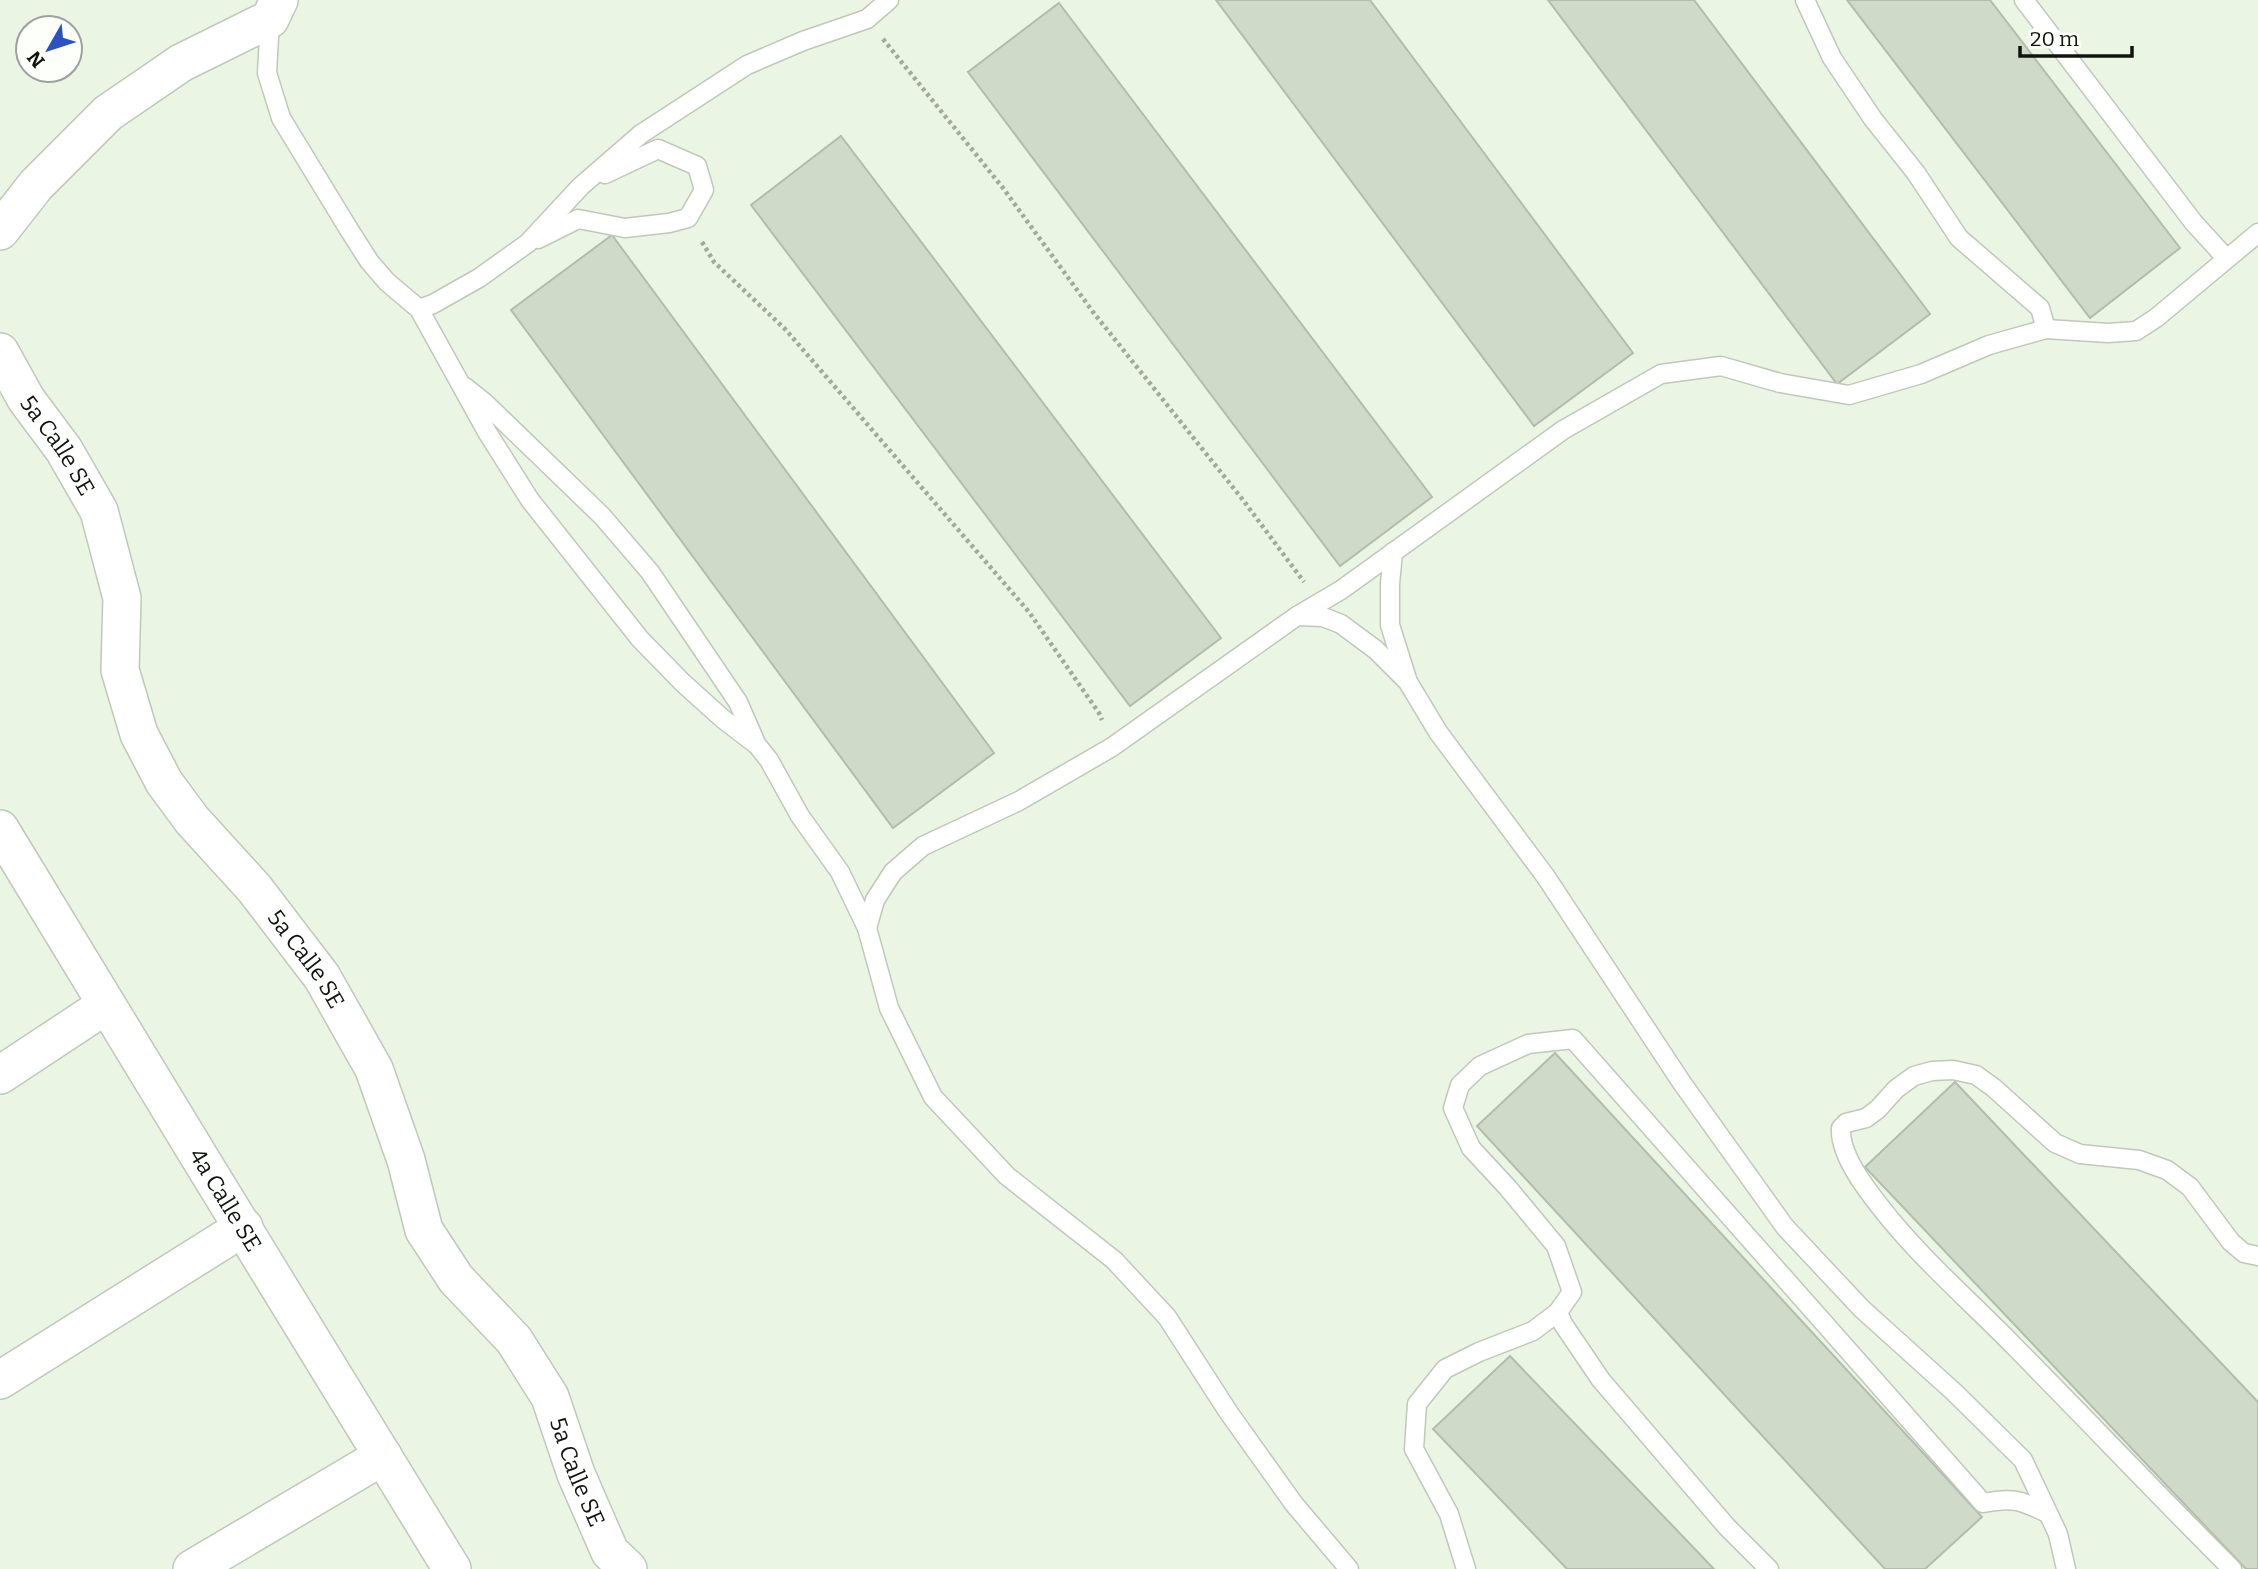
<svg xmlns="http://www.w3.org/2000/svg" width="2258" height="1569" viewBox="0 0 2258 1569" font-family="Bitter,serif">
<rect width="100%" height="100%" fill="#eaf5e4"/>
<g fill="#d0dac9" stroke="#b3bdad" stroke-width="2">
<polygon points="1216,0 1370,0 1633,353 1534,426"/>
<polygon points="1548,0 1694,0 1930,314 1837,384"/>
<polygon points="1847,0 1990,0 2180,248 2090,318"/>
<polygon points="1059,3 1432,497 1340,566 968,72"/>
<polygon points="841,136 1221,638 1130,706 751,205"/>
<polygon points="612,235 994,753 893,828 511,310"/>
<polygon points="1555,1053 1982,1517 1925,1569 1885,1569 1477,1126"/>
<polygon points="1955,1082 2258,1402 2258,1569 2246,1569 1865,1167"/>
<polygon points="1510,1356 1714,1569 1567,1569 1433,1429"/>
</g>
<g fill="none" stroke-linecap="round" stroke-linejoin="round">
<defs>
<g id="lane">
<polyline points="1805,0 1832,58 1873,119 1916,173 1959,238 2040,308 2046,329"/>
<polyline points="2024,0 2194,223 2226,258"/>
<polyline points="270,19 267,73 281,118 348,228 369,261 387,282 419,309 487,432 530,500 640,639 683,683 723,719 757,745 769,760 800,816 840,872 867,928 889,1008 933,1097 1007,1176 1114,1260 1167,1317 1229,1413 1294,1504 1349,1569"/>
<polyline points="538,239 578,219 625,228 669,223 688,218 704,190 697,166 658,149 605,174"/>
<polyline points="419,309 433,304 479,278 528,243 581,186 641,134 747,65 803,41 867,19 889,0"/>
<polyline points="465,387 485,403 602,516 650,572 738,702 755,741"/>
<polyline points="1393,552 1390,584 1390,625 1407,679"/>
<polyline points="1297,616 1323,617 1341,624 1376,650 1408,682 1438,732 1546,877 1682,1083 1785,1227 1862,1309 1954,1392 2023,1460 2058,1534 2066,1569"/>
<polyline points="867,928 875,900 893,872 923,846 1019,801 1112,747 1297,616 1341,590 1563,430 1661,374 1721,366 1780,383 1849,395 1921,374 1989,345 2046,329 2108,333 2136,331 2156,318 2258,233"/>
<polyline points="1558,1312 1563,1324 1601,1380 1727,1527 1769,1569"/>
<path d="M1466 1569 1449 1514 1414 1449 1417 1404 1445 1369 1479 1352 1533 1331 1558 1312 1572 1292 1556 1246 1508 1188 1471 1148 1453 1108 1460 1085 1480 1066 1528 1044 1573 1039 1983 1503C2013 1497 2020 1500 2047 1513"/>
<path d="M2232 1569C2158 1495 2086 1419 2013 1345 1972 1303 1928 1265 1890 1219 1872 1197 1839 1157 1841 1128L1846 1123 1866 1118 1878 1109 1896 1089 1914 1076 1932 1071 1953 1070 1976 1075 1994 1088 2055 1143 2080 1154 2139 1160 2167 1170 2190 1187 2231 1242 2244 1253 2258 1256"/>
</g>
<g id="street">
<polyline points="0,231 36,185 108,113 181,63 270,19 279,0"/>
<path id="s1" d="M0 352 26 399 64 450 99 511 122 598 120 670 139 734 164 782 192 820 254 888 322 977 374 1069 406 1160 424 1230 456 1279 514 1340 550 1397 576 1474 610 1552 628 1569"/>
<path id="s2" d="M0 829C149 1077 301 1322 452 1569"/>
<polyline points="0,1075 106,1005"/>
<polyline points="0,1380 244,1227"/>
<polyline points="192,1569 383,1456"/>
</g>
</defs>
<use href="#lane" stroke="#bfc9b8" stroke-width="21"/>
<use href="#street" stroke="#bfc9b8" stroke-width="40"/>
<g stroke="#a1aa9c" stroke-width="4.5" stroke-dasharray="3.5 3.5" stroke-linecap="butt">
<polyline points="883,39 1003,188 1093,312 1243,500 1304,582"/>
<polyline points="702,242 714,262 786,330 1029,612 1099,713 1102,720"/>
</g>
<use href="#lane" stroke="#fff" stroke-width="18"/>
<use href="#street" stroke="#fff" stroke-width="37"/>
</g>
<g text-anchor="middle" dominant-baseline="central" stroke-width="7" stroke-linejoin="round" paint-order="stroke">
<g font-size="23" fill="#10140e" stroke="#fdfffb">
<text stroke="none"><textPath href="#s1" startOffset="110">5a Calle SE</textPath></text>
<text stroke="none"><textPath href="#s1" startOffset="698">5a Calle SE</textPath></text>
<text stroke="none"><textPath href="#s2" startOffset="434">4a Calle SE</textPath></text>
<text stroke="none"><textPath href="#s1" startOffset="1286">5a Calle SE</textPath></text>
</g>
</g>
<g transform="translate(49 49) rotate(231)"><circle r="33" fill="#fdfffb" stroke="#9ea19c" stroke-width="2"/>
<path d="M0-5L12 26L0 18L-12 26Z" fill="#2a52c1"/>
<text y="-10" font-size="19" font-weight="bold" text-anchor="middle" fill="#10140e">N</text>
</g>
<path d="M2020 46v10h112v-10" fill="none" stroke="#10140e" stroke-width="3.5"/>
<text x="2030" y="46" font-size="21" fill="#10140e" stroke="#fdfffb" stroke-width="5" paint-order="stroke">20 m</text>
</svg>
